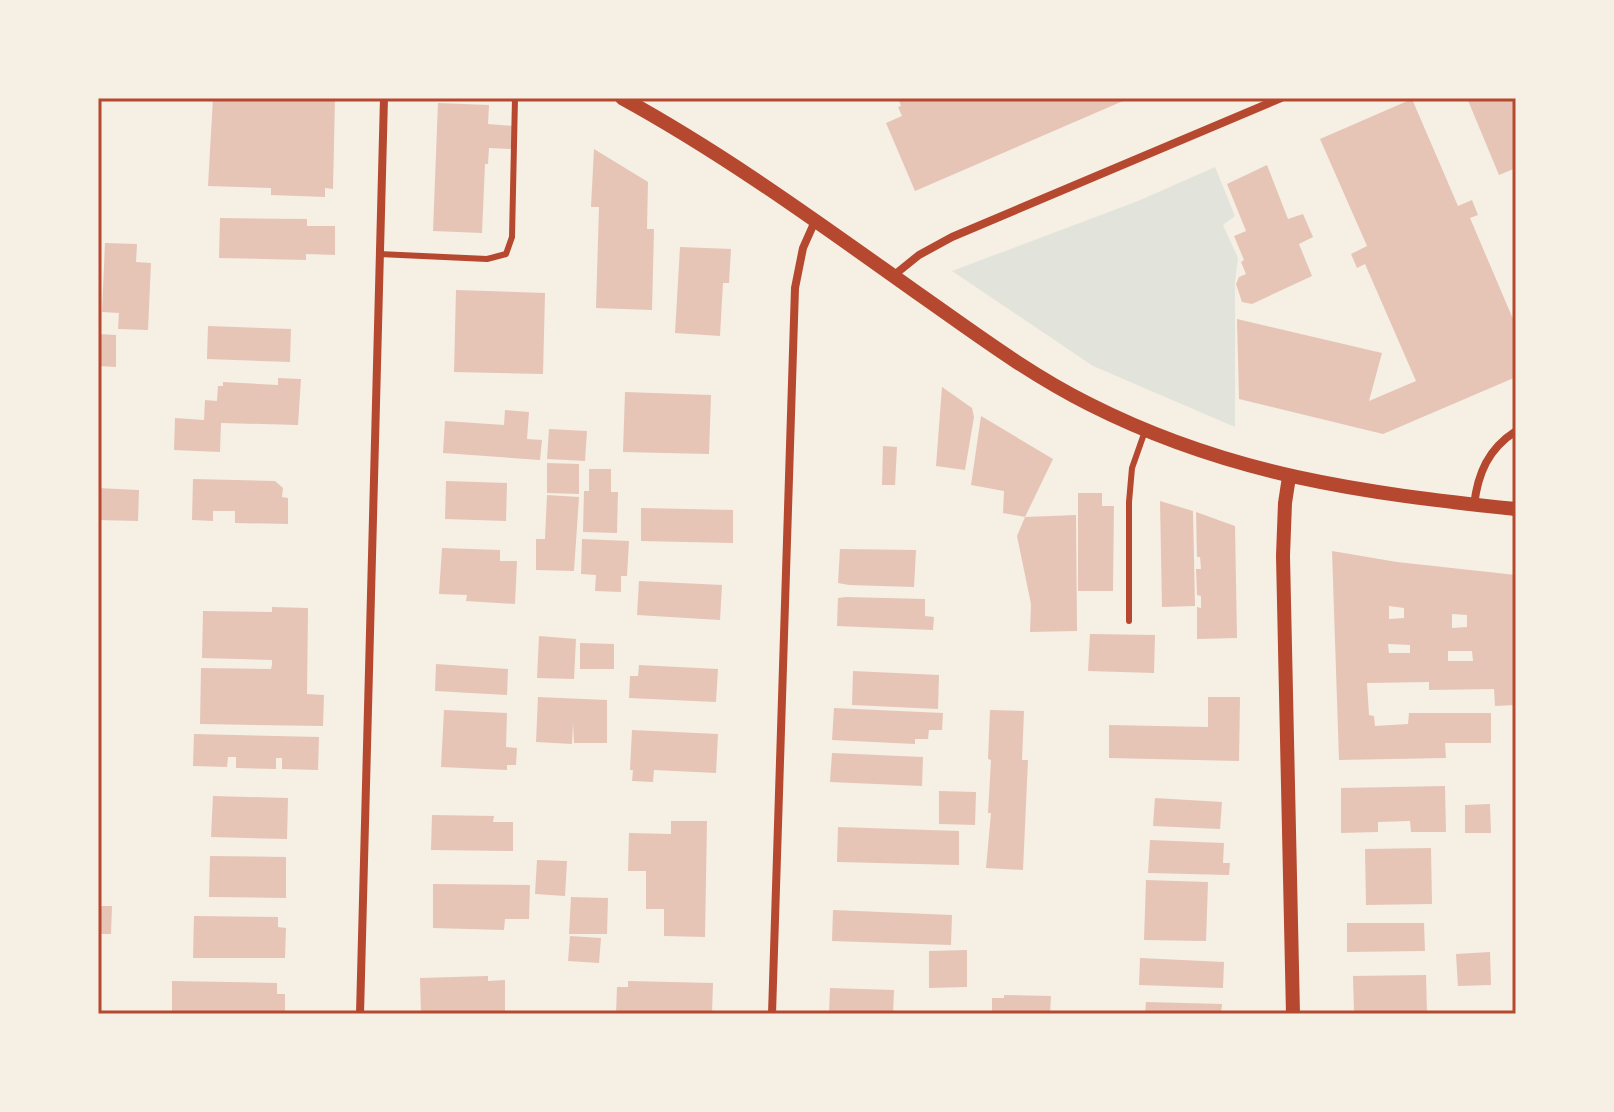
<svg xmlns="http://www.w3.org/2000/svg" width="1614" height="1112" viewBox="0 0 1614 1112" font-family="Poppins,sans-serif">
<rect width="100%" height="100%" fill="#f6efe4"/>
<polygon fill="#e2e4dc" points="1215,167 1235,216 1223,225 1238,258 1235,282 1235,427 1093,366 952,271 1138,201"/>
<g fill="#e6c5b7" fill-rule="evenodd">
<polygon points="213,98 335,98 333,189 325,188 325,197 271,195 271,188 208,186"/>
<polygon points="898,98 1130,98 915,191 886,123 902,116 898,107 901,106"/>
<polygon points="1467,98 1516,98 1516,168 1499,175"/>
<polygon points="1412,99 1458,206 1472,200 1478,215 1470,218 1516,326 1516,377 1383,434 1239,399 1237,319 1382,353 1369,401 1416,381 1365,264 1357,268 1351,254 1367,246 1320,139"/>
<polygon points="438,103 489,105 488,124 514,126 513,149 489,148 488,164 485,164 482,233 433,231"/>
<polygon points="594,149 648,182 647,229 654,229 652,310 596,308 599,207 591,207"/>
<polygon points="1267,165 1288,219 1303,214 1313,237 1299,244 1312,276 1252,304 1242,302 1236,284 1239,277 1246,274 1241,262 1244,260 1234,236 1246,231 1227,184"/>
<polygon points="220,218 307,219 307,226 335,226 335,255 306,254 306,260 219,258"/>
<polygon points="105,243 137,244 136,262 151,263 148,330 118,329 119,313 102,312"/>
<polygon points="680,247 731,249 729,283 723,283 720,336 675,333"/>
<polygon points="456,290 545,293 543,374 454,372"/>
<polygon points="208,326 291,329 290,362 207,359"/>
<polygon points="98,334 116,335 116,367 98,366"/>
<polygon points="278,378 301,379 298,425 221,423 220,452 174,450 175,418 204,420 205,400 217,401 218,386 223,386 223,382 278,385"/>
<polygon points="942,387 972,408 974,417 965,470 936,466"/>
<polygon points="625,392 711,395 709,454 623,452"/>
<polygon points="505,410 529,412 527,439 542,440 540,460 443,453 445,421 504,425"/>
<polygon points="981,416 1053,459 1025,517 1003,513 1004,491 971,485"/>
<polygon points="549,429 587,431 585,461 547,459"/>
<polygon points="883,446 897,447 895,485 882,485"/>
<polygon points="547,463 579,464 579,494 547,493"/>
<polygon points="589,469 611,469 611,492 618,492 617,533 583,532 584,491 589,491"/>
<polygon points="193,479 275,481 283,488 282,497 288,498 288,524 235,523 235,511 213,511 213,521 192,520"/>
<polygon points="446,481 507,483 506,521 445,519"/>
<polygon points="98,488 139,490 138,521 98,520"/>
<polygon points="1078,493 1102,493 1102,506 1114,506 1113,591 1078,591"/>
<polygon points="547,495 579,497 574,571 536,570 536,539 545,539"/>
<polygon points="1160,501 1193,511 1195,606 1162,607"/>
<polygon points="641,508 733,510 733,543 641,541"/>
<polygon points="1196,512 1235,526 1237,638 1197,639 1197,607 1201,608 1201,596 1197,595 1196,569 1201,569 1200,557 1197,557"/>
<polygon points="1076,515 1077,631 1030,632 1031,604 1017,536 1025,517"/>
<polygon points="582,539 629,541 627,576 621,576 621,592 595,591 596,575 581,574"/>
<polygon points="442,548 500,550 500,561 517,561 515,604 466,601 467,595 439,594"/>
<polygon points="840,549 916,550 914,587 849,585 838,583"/>
<path d="M1332 551 1397 562 1516 575V705L1495 706 1494 689 1429 690V682L1367 683 1369 715 1374 716 1375 726 1408 724 1409 713H1491V743H1445L1446 758 1339 760ZM1389 606 1404 608V618L1389 619ZM1452 614 1467 615V627L1452 628ZM1388 644 1410 645V653H1389ZM1448 651H1472L1473 661H1448Z"/>
<polygon points="639,581 722,585 720,620 637,615"/>
<polygon points="846,597 925,599 925,616 934,617 933,630 837,626 838,598"/>
<polygon points="272,607 308,608 307,694 324,695 323,726 200,724 201,668 271,669 272,665 272,660 202,658 203,611 272,612"/>
<polygon points="1090,634 1155,635 1154,673 1088,671"/>
<polygon points="539,636 576,639 574,679 537,678"/>
<polygon points="580,643 614,644 614,669 580,669"/>
<polygon points="436,664 508,669 507,695 435,691"/>
<polygon points="639,665 718,669 716,702 629,698 630,676 638,676"/>
<polygon points="853,671 939,675 938,709 852,705"/>
<polygon points="538,697 607,700 607,743 574,743 573,723 572,744 536,742"/>
<polygon points="1208,697 1240,697 1239,761 1109,758 1109,725 1208,727"/>
<polygon points="834,708 943,713 942,730 929,730 928,739 915,739 915,744 832,740"/>
<polygon points="444,710 507,713 506,747 517,748 516,765 507,765 507,770 441,767"/>
<polygon points="990,710 1024,711 1022,760 1028,760 1023,870 986,868 991,813 988,813 991,760 988,759"/>
<polygon points="632,730 718,734 716,773 654,770 653,782 632,781 633,770 630,770"/>
<polygon points="194,734 319,737 318,770 282,769 282,758 276,758 276,769 236,768 236,757 228,757 227,767 193,766"/>
<polygon points="832,753 923,757 922,786 830,782"/>
<polygon points="1445,786 1446,832 1411,832 1410,821 1378,822 1378,832 1341,833 1341,788"/>
<polygon points="939,791 976,792 975,825 939,824"/>
<polygon points="213,796 288,798 287,839 211,837"/>
<polygon points="1155,798 1222,802 1220,829 1153,826"/>
<polygon points="1490,804 1491,833 1465,833 1465,805"/>
<polygon points="432,815 494,816 493,822 513,822 513,851 431,850"/>
<polygon points="671,821 707,821 705,937 664,936 664,909 646,909 646,871 628,871 629,833 671,834"/>
<polygon points="838,827 959,831 959,865 837,862"/>
<polygon points="1150,840 1224,843 1223,863 1230,863 1229,875 1148,873"/>
<polygon points="1431,848 1432,904 1366,905 1365,849"/>
<polygon points="210,856 286,857 286,898 209,897"/>
<polygon points="537,860 567,861 565,896 535,894"/>
<polygon points="1146,880 1208,882 1206,941 1144,940"/>
<polygon points="433,884 530,885 529,919 505,919 504,930 433,928"/>
<polygon points="571,897 608,898 607,934 569,934"/>
<polygon points="98,906 112,906 111,934 98,934"/>
<polygon points="833,910 952,915 951,945 832,941"/>
<polygon points="194,916 278,917 278,927 286,928 285,958 193,958"/>
<polygon points="1347,923 1424,923 1425,951 1347,952"/>
<polygon points="570,936 601,938 599,963 568,961"/>
<polygon points="967,950 967,987 929,988 929,951"/>
<polygon points="1490,952 1491,985 1458,986 1456,954"/>
<polygon points="1140,958 1224,962 1223,988 1139,985"/>
<polygon points="1426,975 1427,1014 1354,1014 1353,976"/>
<polygon points="488,976 488,981 505,980 505,1011 486,1011 486,1014 421,1014 420,978"/>
<polygon points="172,981 277,983 277,994 285,994 285,1014 172,1014"/>
<polygon points="628,981 713,983 712,1014 616,1014 617,987 628,987"/>
<polygon points="830,988 894,990 893,1014 829,1014"/>
<polygon points="1004,995 1051,996 1050,1014 992,1014 992,998 1004,998"/>
<polygon points="1146,1002 1222,1004 1221,1014 1145,1014"/>
</g>
<g fill="none" stroke-linecap="round" stroke-linejoin="round">
<g stroke="#b5482f" stroke-width="6">
<polyline points="379,254 487,259 506,254 512,237 515,98"/>
<polyline points="1129,621 1129,502 1132,468 1145,431"/>
</g>
<g stroke="#b5482f" stroke-width="8">
<polyline points="893,276 919,255 952,237 1281,98"/>
<path d="M1474 505C1478 473 1488 449 1516 431"/>
<polyline points="360,1014 384,98"/>
<polyline points="772,1014 795,288 803,248 815,221"/>
</g>
<g stroke="#b5482f" stroke-width="14">
<path d="M622 98C726 155 820 224 916 292 972 331 1027 373 1089 404 1229 475 1362 493 1516 509"/>
<polyline points="1289,477 1285,503 1283,556 1293,1014"/>
</g>
</g>
<rect width="1614" height="1112" fill="none" stroke="#f6efe4" stroke-width="200"/>
<rect x="100" y="100" width="1414" height="912" fill="none" stroke="#b5482f" stroke-width="3"/>
</svg>
